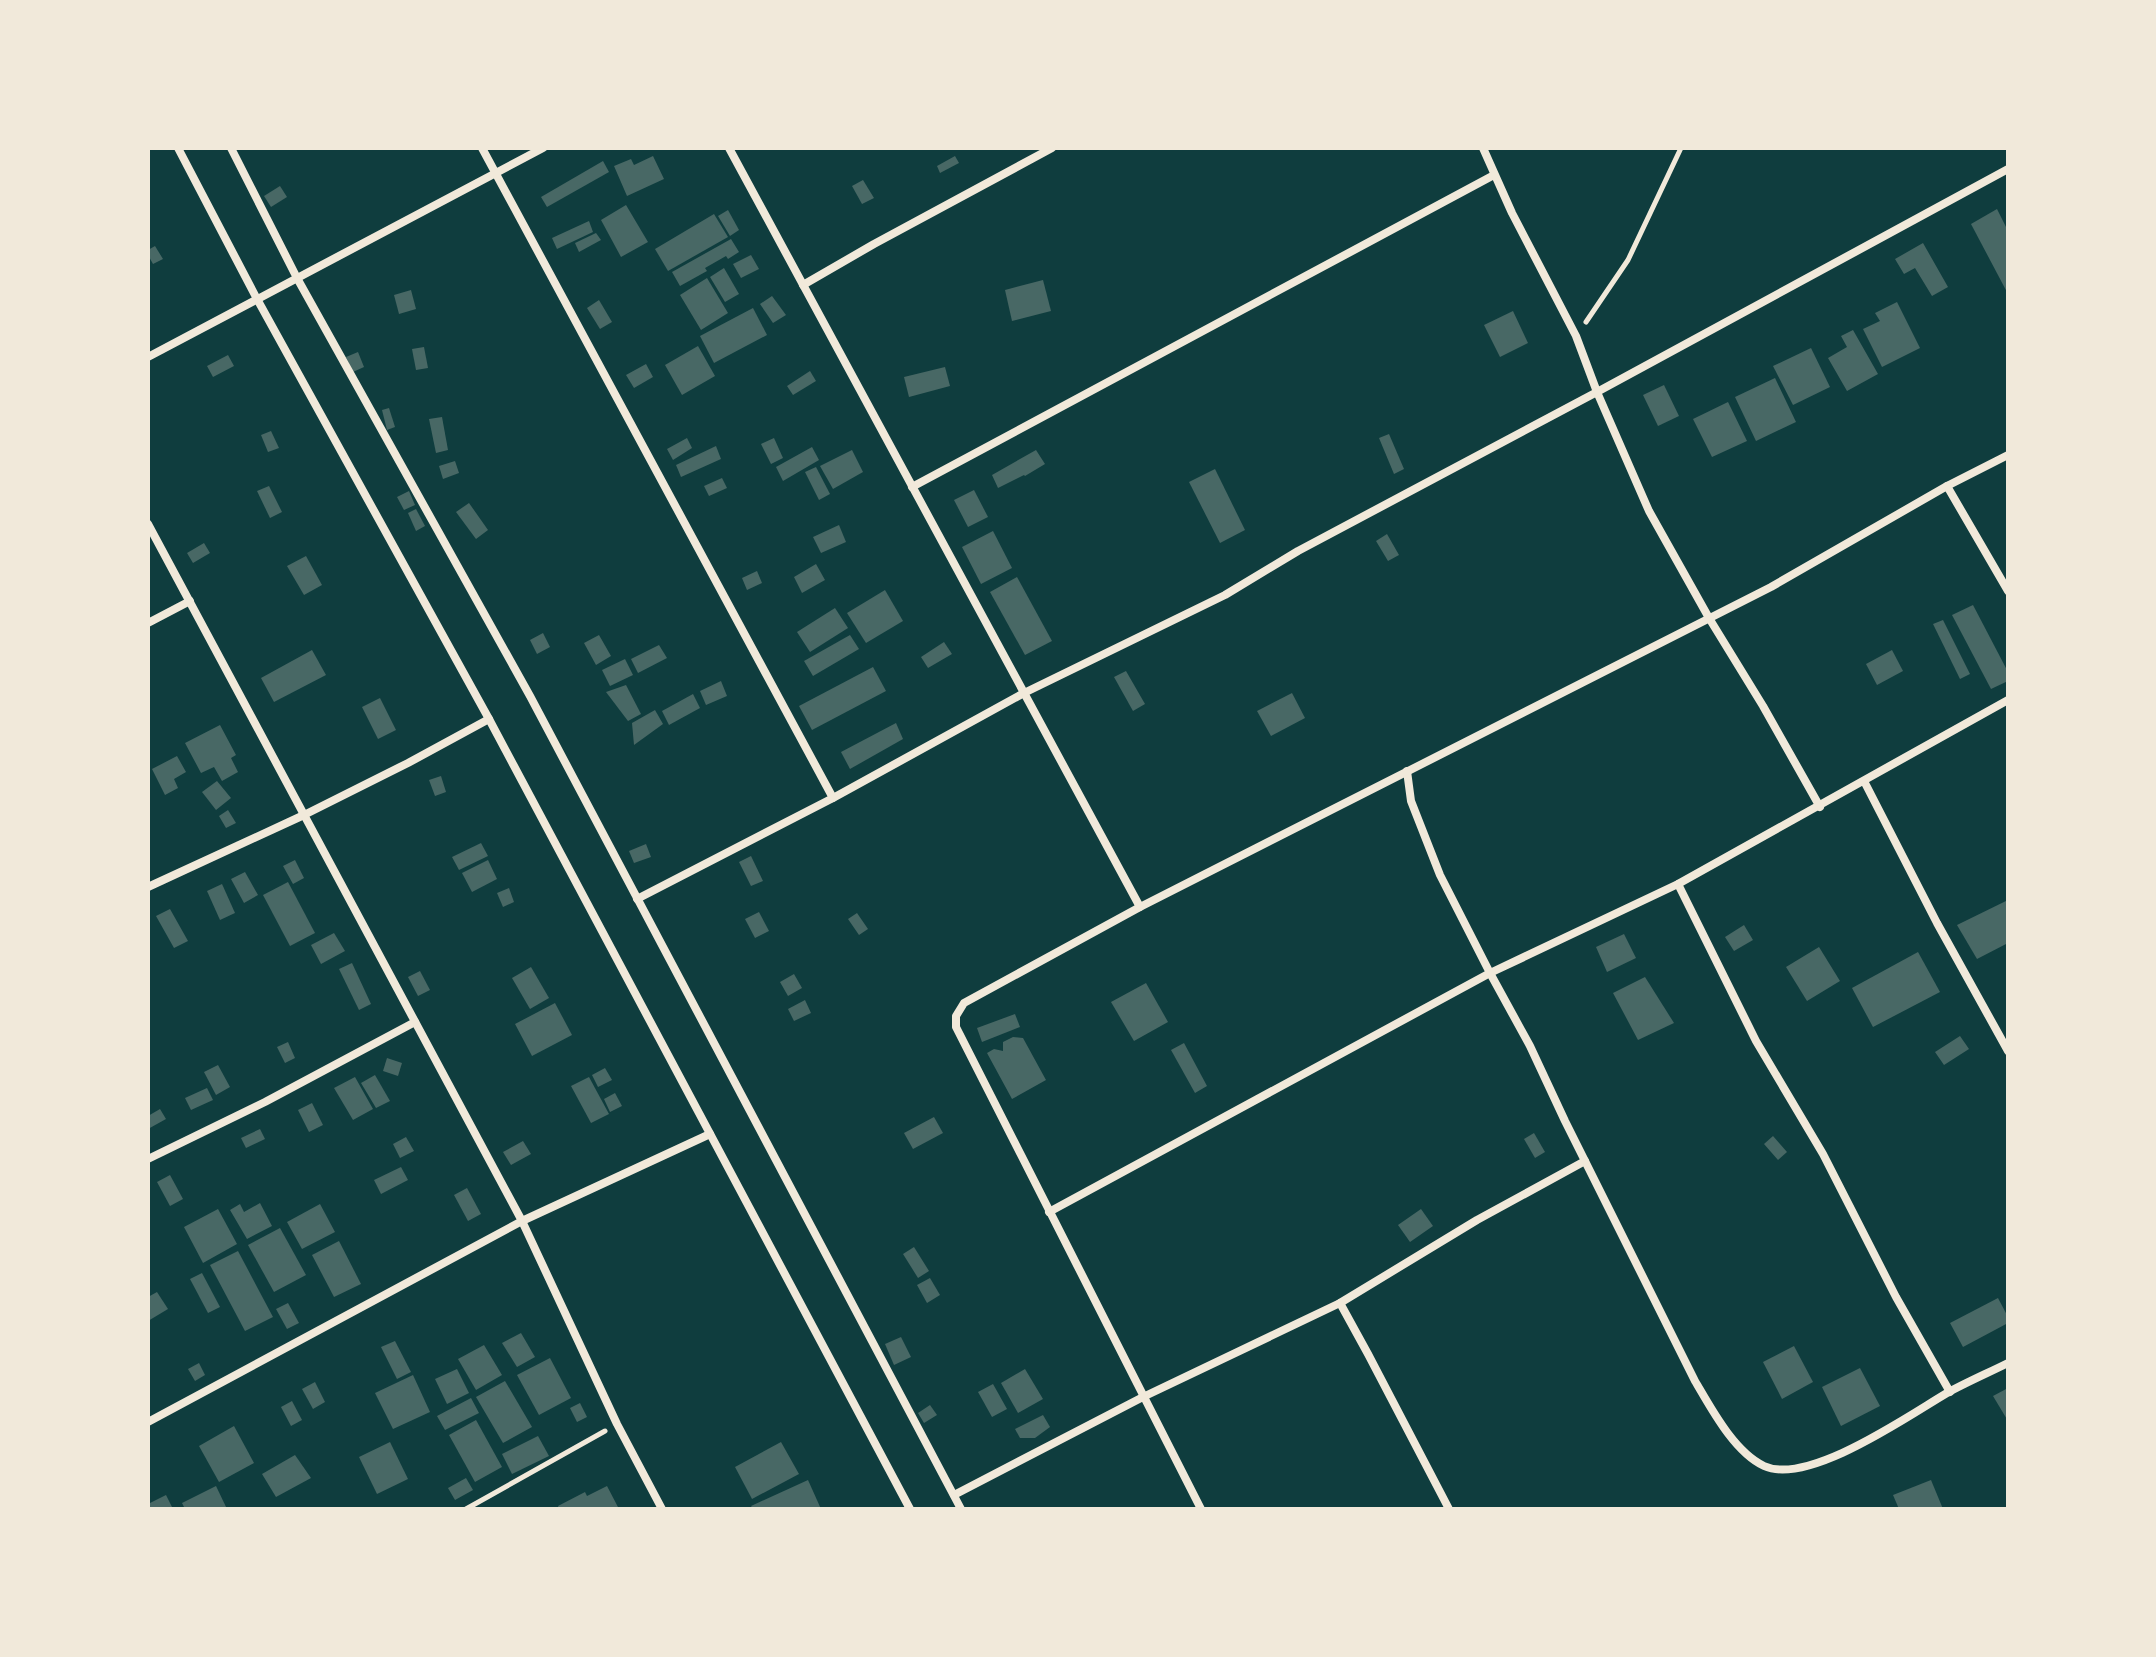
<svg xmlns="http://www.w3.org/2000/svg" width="2156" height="1657" viewBox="0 0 2156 1657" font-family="'IBM Plex Sans',sans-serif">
<rect width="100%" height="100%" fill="#0f3d3e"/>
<g fill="#486865">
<polygon points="653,156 664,179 627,196 614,166 631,159 634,165"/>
<polygon points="955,156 959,163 940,173 937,166"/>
<polygon points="603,161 609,172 547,207 541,197"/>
<polygon points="863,180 874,198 862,204 852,186"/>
<polygon points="280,186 287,197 271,207 264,196"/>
<polygon points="626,205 648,242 621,257 601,220"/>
<polygon points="1997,209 2008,231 2008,294 1971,224"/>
<polygon points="728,210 739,230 730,236 718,216"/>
<polygon points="714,214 728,237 668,271 655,249"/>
<polygon points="589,221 593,232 557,249 552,238"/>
<polygon points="596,233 601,240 579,252 575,243"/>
<polygon points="731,239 739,252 728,259 726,256 705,268 707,271 680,286 672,272"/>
<polygon points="1923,243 1948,287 1932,296 1915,268 1904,274 1895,259"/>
<polygon points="155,246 163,259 153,264 148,255 148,250"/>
<polygon points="751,255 759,269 741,278 733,264"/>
<polygon points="724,268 739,294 725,302 710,277"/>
<polygon points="707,278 728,313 701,330 680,295"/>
<polygon points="1043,280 1051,311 1012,321 1005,290"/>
<polygon points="411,290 416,309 399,314 394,295"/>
<polygon points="772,296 786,315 773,323 760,304"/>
<polygon points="599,300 612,322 600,329 587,308"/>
<polygon points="1897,302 1920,348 1882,367 1863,329 1880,321 1875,313"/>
<polygon points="753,308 767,335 714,363 700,336"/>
<polygon points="1513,311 1528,343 1500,357 1484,325"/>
<polygon points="1853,330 1878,374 1847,391 1828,358 1847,347 1841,336"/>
<polygon points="698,346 715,376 682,395 665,365"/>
<polygon points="424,347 428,368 416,370 412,349"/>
<polygon points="1811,348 1830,387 1793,405 1773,366"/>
<polygon points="358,352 364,367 353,372 346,357"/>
<polygon points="228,355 234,366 213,377 207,366"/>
<polygon points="646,364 653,377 634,388 626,375"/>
<polygon points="945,367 950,386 909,397 904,377"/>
<polygon points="810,371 816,381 793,395 787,386"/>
<polygon points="1775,378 1796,422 1756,441 1735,397"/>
<polygon points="1664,385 1679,416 1658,426 1643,395"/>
<polygon points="1728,402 1747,441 1712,457 1693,419"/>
<polygon points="389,408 395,427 387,430 382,410"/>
<polygon points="442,417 448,450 436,453 429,419"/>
<polygon points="271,431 279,448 268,452 261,435"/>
<polygon points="1389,434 1404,469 1394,474 1379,438"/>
<polygon points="687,438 692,448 673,460 667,449"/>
<polygon points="774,438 783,458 771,464 761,444"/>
<polygon points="716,446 721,459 681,477 676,465"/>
<polygon points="812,447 819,460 783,481 776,467"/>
<polygon points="852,450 863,472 833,489 820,466"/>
<polygon points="1036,450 1045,464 1025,476 1024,475 998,488 992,475"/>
<polygon points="455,461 459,473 443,479 439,466"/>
<polygon points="816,467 830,494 819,500 805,472"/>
<polygon points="1215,469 1245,530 1220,543 1189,482"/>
<polygon points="722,478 727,488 709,496 704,486"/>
<polygon points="269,486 282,512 270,518 257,491"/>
<polygon points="974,490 988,517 968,527 954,500"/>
<polygon points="409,491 415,505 404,510 397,497"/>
<polygon points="469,503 488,530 476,539 456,512"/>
<polygon points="416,509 425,526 416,531 408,513"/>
<polygon points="839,525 846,542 821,553 813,537"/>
<polygon points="993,531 1012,568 981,584 962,547"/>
<polygon points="1387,534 1399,555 1388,561 1376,541"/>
<polygon points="204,543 210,553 193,563 187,553"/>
<polygon points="306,556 322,585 304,595 287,566"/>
<polygon points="816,564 825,580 802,593 794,577"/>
<polygon points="757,571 762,583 747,590 742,578"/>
<polygon points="1017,577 1052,641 1025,655 990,592"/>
<polygon points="885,590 903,621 866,643 847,613"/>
<polygon points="1973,605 2008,672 2008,681 1991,689 1952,615"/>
<polygon points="835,608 848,628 810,652 797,632"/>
<polygon points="1943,620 1970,674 1960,679 1933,624"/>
<polygon points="543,633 550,647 537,654 530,640"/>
<polygon points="599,635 611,656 596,665 584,643"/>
<polygon points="850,635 859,649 813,676 804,661"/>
<polygon points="944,642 952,654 928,668 921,657"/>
<polygon points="659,645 667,658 638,673 631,659"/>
<polygon points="312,650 326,675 274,702 261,678"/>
<polygon points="1892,650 1903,671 1877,685 1866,664"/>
<polygon points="625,659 633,675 610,686 602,670"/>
<polygon points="873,667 886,691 812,730 799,706"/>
<polygon points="1126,671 1145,704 1133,711 1114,677"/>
<polygon points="721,681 727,696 706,705 700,691"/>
<polygon points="626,685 641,714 628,721 606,692"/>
<polygon points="1292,693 1305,718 1271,736 1257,711"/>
<polygon points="693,694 700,708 669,725 662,711"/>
<polygon points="380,698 396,730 378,739 362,707"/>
<polygon points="655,710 663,724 634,745 632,723"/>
<polygon points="896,723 903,739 850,769 841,752"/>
<polygon points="220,725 236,755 231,758 238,772 222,781 214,767 201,773 185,743"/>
<polygon points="177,756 186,772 174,779 178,788 165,795 152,769"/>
<polygon points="441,776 446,792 435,796 429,780"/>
<polygon points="217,781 231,798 216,810 202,792"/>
<polygon points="228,810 236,823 226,828 219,816"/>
<polygon points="481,843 488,856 459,870 452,857"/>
<polygon points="646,844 651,857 634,863 629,851"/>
<polygon points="751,856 763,881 751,886 739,862"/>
<polygon points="295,860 304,878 293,884 283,866"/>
<polygon points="488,860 497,879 472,892 462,873"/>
<polygon points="245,872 258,895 244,903 231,879"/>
<polygon points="288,882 315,933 290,946 263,895"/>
<polygon points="222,884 235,913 220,920 207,891"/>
<polygon points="509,888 514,902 503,907 497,893"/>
<polygon points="2008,900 2008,943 1977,959 1957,925"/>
<polygon points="170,909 188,941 174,948 156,916"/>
<polygon points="759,912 769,931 755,938 745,919"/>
<polygon points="857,913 868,929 859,935 848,919"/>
<polygon points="1744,925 1753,940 1734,951 1725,937"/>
<polygon points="334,933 345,951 321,964 311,945"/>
<polygon points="1624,934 1636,958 1607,972 1596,947"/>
<polygon points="1819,947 1840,981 1807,1001 1786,967"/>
<polygon points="1918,952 1940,992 1873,1027 1852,988"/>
<polygon points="352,963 371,1004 359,1010 339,969"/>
<polygon points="531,967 549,998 530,1009 512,978"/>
<polygon points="420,971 430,990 418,996 408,977"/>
<polygon points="794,974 802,988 788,996 780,982"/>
<polygon points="1645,977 1674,1023 1638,1040 1613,993"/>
<polygon points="1146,983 1168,1022 1134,1041 1111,1002"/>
<polygon points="805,1000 811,1013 794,1021 788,1009"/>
<polygon points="555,1003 572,1035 532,1056 515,1024"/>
<polygon points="1015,1014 1020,1027 982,1042 977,1028"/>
<polygon points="1960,1036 1969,1049 1944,1065 1935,1052"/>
<polygon points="1013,1037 1023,1038 1046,1080 1012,1099 987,1053 994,1049 1003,1051 1003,1042"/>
<polygon points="288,1042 295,1058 285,1063 277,1047"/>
<polygon points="1184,1043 1207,1086 1195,1093 1171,1050"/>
<polygon points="387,1058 402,1063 398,1076 383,1071"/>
<polygon points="218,1065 230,1087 216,1095 204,1072"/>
<polygon points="605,1068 612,1080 598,1087 592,1075"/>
<polygon points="375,1075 390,1101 376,1108 361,1083"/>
<polygon points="355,1077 373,1109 353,1120 334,1088"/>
<polygon points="589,1077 609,1114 591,1123 571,1086"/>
<polygon points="207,1088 213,1100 191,1110 185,1098"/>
<polygon points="615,1093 622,1106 610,1112 604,1099"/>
<polygon points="312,1103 323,1125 309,1132 298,1110"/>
<polygon points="160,1109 166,1119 148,1129 148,1116"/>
<polygon points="934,1117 943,1133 913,1149 904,1133"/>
<polygon points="260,1129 265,1139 246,1148 241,1138"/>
<polygon points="1534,1133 1545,1152 1535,1158 1524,1139"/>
<polygon points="1773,1136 1787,1152 1778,1160 1764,1144"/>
<polygon points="406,1137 414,1151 400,1158 393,1144"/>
<polygon points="523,1141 531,1154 511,1165 503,1152"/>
<polygon points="401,1167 408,1180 381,1194 374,1180"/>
<polygon points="170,1175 183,1199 170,1206 157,1182"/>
<polygon points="467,1188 481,1214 468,1221 454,1195"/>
<polygon points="260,1203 272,1226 247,1239 230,1210 240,1204 244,1212"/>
<polygon points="320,1204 335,1232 302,1249 287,1222"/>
<polygon points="218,1209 237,1244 203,1263 184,1227"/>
<polygon points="1421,1209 1433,1226 1410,1242 1398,1225"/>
<polygon points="280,1228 306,1275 274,1292 248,1245"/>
<polygon points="339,1241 361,1284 334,1297 312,1255"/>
<polygon points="914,1247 929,1271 918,1278 903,1254"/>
<polygon points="238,1251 273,1317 245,1331 210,1265"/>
<polygon points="202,1273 220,1307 208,1313 190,1279"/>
<polygon points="930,1278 940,1295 927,1303 917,1285"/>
<polygon points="157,1292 168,1309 148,1321 148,1297"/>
<polygon points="1998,1298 2008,1317 2008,1323 1963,1347 1950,1323"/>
<polygon points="288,1303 299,1323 287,1329 276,1309"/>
<polygon points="521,1333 535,1357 517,1367 502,1343"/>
<polygon points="901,1337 911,1357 894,1365 885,1344"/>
<polygon points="395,1341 411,1372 397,1379 381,1347"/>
<polygon points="484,1345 502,1375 476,1390 458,1359"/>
<polygon points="1794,1346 1813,1382 1782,1399 1763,1362"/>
<polygon points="550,1358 571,1398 539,1415 517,1375"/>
<polygon points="199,1363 205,1375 195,1381 188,1369"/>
<polygon points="1860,1368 1880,1406 1841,1426 1822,1387"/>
<polygon points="457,1369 469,1393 447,1404 435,1379"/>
<polygon points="1025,1369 1043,1399 1018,1413 1001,1383"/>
<polygon points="413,1375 430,1412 393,1429 375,1393"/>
<polygon points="505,1381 532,1427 503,1443 476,1397"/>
<polygon points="315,1382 325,1402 313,1409 302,1389"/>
<polygon points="993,1384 1007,1409 992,1417 978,1392"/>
<polygon points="2008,1388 2008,1421 1993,1396"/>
<polygon points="471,1398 479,1413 445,1430 437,1416"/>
<polygon points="292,1401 302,1420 291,1426 281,1407"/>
<polygon points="580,1403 587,1417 577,1422 570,1408"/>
<polygon points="930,1405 937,1415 924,1423 918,1413"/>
<polygon points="1043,1415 1050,1427 1035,1438 1020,1438 1015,1429"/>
<polygon points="476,1420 502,1467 475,1482 449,1435"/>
<polygon points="234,1426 254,1463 219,1482 199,1446"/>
<polygon points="538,1436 549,1456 512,1474 502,1454"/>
<polygon points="390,1442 408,1479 377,1494 359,1457"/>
<polygon points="781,1442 799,1474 752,1499 735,1467"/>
<polygon points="295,1455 311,1478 276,1497 262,1474"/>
<polygon points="466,1478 473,1490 455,1500 448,1488"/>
<polygon points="808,1480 821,1509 753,1509 751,1506"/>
<polygon points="1931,1480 1943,1509 1899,1509 1893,1495"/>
<polygon points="216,1486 227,1509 185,1509 182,1503"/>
<polygon points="607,1486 619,1509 559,1509 558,1506 585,1492 587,1496"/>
<polygon points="166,1495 173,1509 148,1509 148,1504"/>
</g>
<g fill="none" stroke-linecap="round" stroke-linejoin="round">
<g stroke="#f1e9da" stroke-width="5">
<polyline points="1586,322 1628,260 1681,148"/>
<polyline points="466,1509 605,1431"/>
</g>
<g stroke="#f1e9da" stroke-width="8">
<polyline points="178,148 257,299 489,719 910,1509"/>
<polyline points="231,148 297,278 530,696 961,1509"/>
<polyline points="482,148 833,798"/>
<polyline points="729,148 1140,907"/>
<polyline points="1483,148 1512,213 1576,336 1597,392 1649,511 1709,618 1763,706 1820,807"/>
<polyline points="803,285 874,244 1052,148"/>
<polyline points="148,357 543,148"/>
<polyline points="1947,486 2008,591"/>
<polyline points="912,487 1494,175"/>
<polyline points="148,524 522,1221 617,1424 662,1509"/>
<polyline points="148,623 190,601"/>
<path d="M1407 771 1411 801 1440 875 1490 973 1530 1046 1565 1121 1695 1381C1711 1408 1734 1452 1764 1466 1808 1486 1908 1416 1947 1393 1967 1382 1988 1373 2008 1363"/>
<polyline points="1864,781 1937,923 2008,1051"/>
<polyline points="1678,884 1756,1041 1823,1154 1896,1297 1950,1392"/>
<polyline points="148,887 304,815 408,763 489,719"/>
<polyline points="637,899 833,798 1024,693 1225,595 1298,551 1597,392 2008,169"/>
<polyline points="148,1159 265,1102 415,1022"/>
<polyline points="1049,1212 1490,973 1678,884 2008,700"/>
<polyline points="1340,1303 1368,1354 1449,1509"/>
<polyline points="148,1422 522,1221 710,1134"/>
<polyline points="954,1495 1143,1397 1340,1303 1477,1220 1585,1161"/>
<polyline points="1201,1509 956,1027 956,1016 964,1003 1140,907 1771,587 1947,486 2008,455"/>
</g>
</g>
<rect width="2156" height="1657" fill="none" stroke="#f1e9da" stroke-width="300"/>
</svg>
